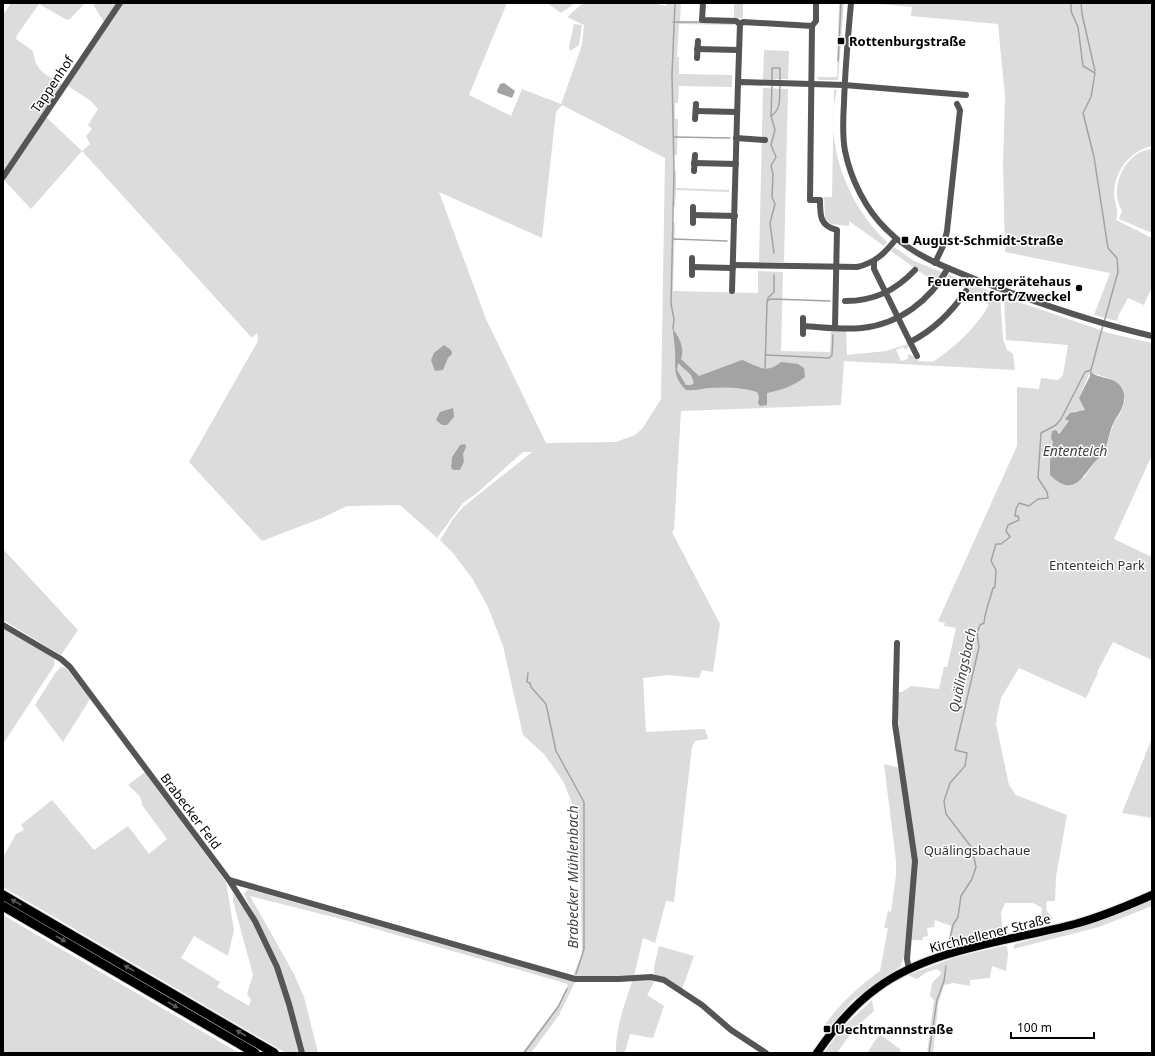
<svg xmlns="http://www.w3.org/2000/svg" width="1155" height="1056" viewBox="0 0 1155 1056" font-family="'Noto Sans',sans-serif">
<rect width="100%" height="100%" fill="#fff"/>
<g fill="#dcdcdc" fill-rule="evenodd">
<path d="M11 3H85L70 19 67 20 39 4 17 35 16 39 33 51C36 72 45 74 62 84L4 170 3 15Z"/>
<polygon points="92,3 117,3 104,22"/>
<path d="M123 3H507L469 95 511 116 522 89 561 104 582 45 584 25 567 17 583 3H654L666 6 667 3H681L680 21 734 23V25L679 24 677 57H679V74L732 75V87L679 86 678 103H675V119H678L677 155H674V171H676V188L729 190V192L676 190 675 206 673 207 672 223H675L673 291 758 293V271L783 272 781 351 830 352 831 329 846 330 847 355 886 351 908 344 909 346 906 350 903 347 896 350 901 361 908 359V355L910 354 919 361 933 362C956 346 975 329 989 305L946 275 947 274 1000 295 1003 339 1007 350 1013 354 1015 370 844 361 841 405 681 411 674 530 672 532 720 624 713 672 702 670 699 678 668 675 643 678 646 732 705 729 708 739 695 741 692 747 674 902 666 901 655 943 643 938 634 976H573L582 954 579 820 563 781 544 754 523 735 503 646 488 607 472 578 452 552 440 540 453 519 463 507 532 452H523L477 493 463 503 437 538 400 505 347 506 322 518 262 541 189 462 258 341 257 333 252 338 82 151 31 209 4 180 46 117 82 151 90 144 86 136 92 129 88 125 98 109 91 101 68 86ZM562 105 665 158 661 399 642 429 635 435 616 442 546 443 486 319 439 192 542 238 556 112ZM460 445 464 462 460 470H456L451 463 454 459 452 457Z"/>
<polygon points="547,3 575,3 561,13"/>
<rect x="734" y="3" width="9" height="15"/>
<polygon points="839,3 844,3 838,80 819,80 817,77 837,77"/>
<path d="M867 3H1152V146C1129 151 1114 172 1114 195 1115 205 1119 209 1116 220L1152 238V287L1144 305 1128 298 1119 314 1117 321 1094 315 1110 273 1005 252 1003 165 1005 97 998 24 911 16 912 7Z"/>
<polygon points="574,24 582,25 579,45 570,51 569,47"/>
<polygon points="764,50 789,51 788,79 763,79"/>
<polygon points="763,88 788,89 784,262 759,262"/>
<path d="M834 90H837C823 143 848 206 887 242L884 246 849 221V226L831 224 825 218 824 197H832Z"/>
<path d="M1152 149V233L1119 219 1122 211C1108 188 1125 151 1152 149Z"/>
<polygon points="894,247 914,261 944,273 937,284 891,251"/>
<path d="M1004 297 1109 333 1152 343V455L1114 539 1152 557V660L1113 642 1097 672 1098 673 1086 698 1019 668 1001 698 997 716 996 724 1009 785 1016 795 1067 815 1056 877 1055 901H1047C1045 910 1047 913 1053 918L1041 923 1042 908 1033 903H1005L1001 913 1003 935 989 938 988 935 948 946 951 926 935 920 934 927 927 928 928 936 923 937V940H910L917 861 899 733 897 692H902L911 686 939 689 944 667H947L956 628 944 626 945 623 938 621 1017 446V387L1039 389 1041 378 1058 380 1063 375 1068 345 1006 340ZM1091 370 1092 373 1111 379 1125 400 1120 414 1114 423 1103 454 1097 458 1084 478 1050 461 1056 430 1058 434 1067 424 1074 411 1078 412 1085 410V407L1079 398Z"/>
<polygon points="3,549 78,630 61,655 3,620"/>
<polygon points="3,627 55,658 54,666 3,744"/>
<polygon points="61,667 66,668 90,699 63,742 35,705 56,672"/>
<polygon points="1152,738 1152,818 1122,813"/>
<path d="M884 764 896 767 900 770 913 861 905 955 900 967 853 1000 825 1032 822 1029C838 1005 857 988 880 971L888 928H884L888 911 891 912 896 875V861Z"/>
<path d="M145 772 226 882 234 930 228 956 194 936 181 958 220 982 217 987 249 1006 251 1000 247 994 253 975 233 901V893L253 922 280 980 299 1053H286L3 887V857L16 834 24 830 21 825 52 800 94 850 128 826 149 854 167 839 142 805C142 795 135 792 128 785Z"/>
<polygon points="248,889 575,982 559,1015 531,1053 522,1053 559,1004 568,984 341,919 250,896 294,974 304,997 318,1053 304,1053 268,942 244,894"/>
<polygon points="1152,900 1152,906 1099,927 1013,949 1015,944 1079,927"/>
<polygon points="3,915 239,1053 3,1053"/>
<polygon points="659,946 694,956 682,989 654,974 654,967"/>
<path d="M1003 946H1007L1008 954 1006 971 992 966 990 978 970 980V986L953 983 944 985 937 1007H938L933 1053H927L934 1000 930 996C931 991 931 983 935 980 938 976 940 977 941 972L937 969 927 972 917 979 908 975 956 957Z"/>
<path d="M656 979 647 995 664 1006 653 1038 630 1034 625 1052 631 1053H616C615 1029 625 1004 632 981Z"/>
<polygon points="872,1000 874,1011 854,1029 837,1053 824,1053 841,1029"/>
<polygon points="881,1035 900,1049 901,1053 867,1053 878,1036"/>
</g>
<g fill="#a3a3a3" fill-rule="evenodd">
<polygon points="504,83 515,91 512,98 498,93 497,91 500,84"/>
<path d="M673 329C679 337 685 348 681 359L699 376 742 360C759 366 765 375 781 362L798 364 804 368 805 377C793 386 782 390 767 393V405L760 406 758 403 759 397 757 392C741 387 725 387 708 388 700 389 694 391 686 390 672 376 676 368 675 351 675 344 673 337 673 329ZM678 363 691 375 694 383 691 385H686L677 370Z"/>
<polygon points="444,345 451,350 452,354 448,358 443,370 435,371 431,360 434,353"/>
<path d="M1090 368 1092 373C1101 379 1115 377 1121 387 1123 390 1125 396 1124 399 1124 408 1117 416 1113 424 1109 433 1108 444 1103 453 1101 457 1096 460 1093 464 1080 481 1072 496 1050 475V461L1053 442 1051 438 1052 431 1056 430 1059 434 1069 421 1065 419 1070 413 1085 410 1079 398 1090 376Z"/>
<polygon points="453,408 454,417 447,425 442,425 436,420 440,412"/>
<polygon points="465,444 466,447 463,454 464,462 460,470 453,470 451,468 452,457 460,445"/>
</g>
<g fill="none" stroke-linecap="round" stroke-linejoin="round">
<g stroke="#a3a3a3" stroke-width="1.5">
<polyline points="1071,3 1071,11 1078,27 1083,66 1095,73 1091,97 1083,113 1094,157 1108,248 1117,258 1118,272 1104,322"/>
<polyline points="1081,3 1082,14 1095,71"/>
<polyline points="673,22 701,22"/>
<polyline points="838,61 841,3"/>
<polyline points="772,80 772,68 780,68 780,81"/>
<polyline points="771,116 772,84"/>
<polyline points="674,137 730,138"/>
<polyline points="673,239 727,241"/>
<path d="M774 253 770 223 775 204 772 197 773 174 771 166 776 157 771 145 775 130 771 116C782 109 779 97 780 85"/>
<polyline points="768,300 772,299 830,301"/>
<polyline points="673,329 674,319 671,304 674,171 672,75 675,3"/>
<polyline points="766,355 829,358 832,355 833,335"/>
<polyline points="765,369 767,303 768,298 774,292 774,275"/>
<polyline points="528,673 527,682 530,683 531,687 546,704 556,751 584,802 584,949 576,974"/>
<path d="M949 943 953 925 958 917 961 896 972 879 976 867 972 848 946 814 944 801 950 783 965 766 967 753 955 750 979 647 977 633 980 625 984 623C985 611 990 600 993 588L995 587 996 570 991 561 996 544H1001L1010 537 1006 531 1008 525 1019 520 1018 516H1015L1016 509 1019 503 1029 506 1038 499 1048 498 1047 492 1038 478 1041 433 1056 425 1061 419 1085 372 1091 370 1103 325"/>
<polyline points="524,1053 558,1007 567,989"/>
<polyline points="929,1053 937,1000 944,981 946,966"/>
</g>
<defs>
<path id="major" d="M817 1053C834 1028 852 1006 877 988 931 948 1010 941 1075 924 1101 917 1127 906 1152 895"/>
<g id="highway">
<polyline points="3,895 274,1053"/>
<polyline points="3,906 255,1053"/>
</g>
</defs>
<use href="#major" stroke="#dbdbdb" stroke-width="10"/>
<use href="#highway" stroke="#dbdbdb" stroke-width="11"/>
<g stroke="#555" stroke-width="6">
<polyline points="703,3 702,20 736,21 740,24"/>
<path d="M851 3C848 36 845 69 844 103 843 119 842 135 845 151 851 180 866 210 887 230 914 257 950 269 985 283 1040 304 1095 323 1152 336"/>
<polyline points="812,26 816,21 816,3"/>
<polyline points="697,49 738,50"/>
<polyline points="697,58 698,41"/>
<path d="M738 83 740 24 743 22 812 26 810 200H820C820 216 820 226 837 230L835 327"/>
<polyline points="696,111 737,112"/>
<polyline points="695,119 696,104"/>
<polyline points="736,138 765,140"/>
<polyline points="694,163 736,164"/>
<polyline points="694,171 695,155"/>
<polyline points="3,177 120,3"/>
<polyline points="693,215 735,216"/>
<polyline points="693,223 693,207"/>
<polyline points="874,262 874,269 917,356"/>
<polyline points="935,263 944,244 947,231 960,110 957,104"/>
<path d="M733 265 857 267C875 263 885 253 896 239"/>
<polyline points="692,267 733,268"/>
<polyline points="692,275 692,258"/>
<polyline points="732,291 738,83 741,82 844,85 966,95"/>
<path d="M845 301C874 301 895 291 915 270"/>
<path d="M803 326C822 327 843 330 862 328 899 324 930 301 948 268"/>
<polyline points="803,334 803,318"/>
<path d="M910 342C934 330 951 313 966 291"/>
<polyline points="3,625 61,659 70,667 229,880 255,921 277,967 289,1004 302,1053"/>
<polyline points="897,643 895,724 915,861 907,959 909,969"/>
<polyline points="229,880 575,979 619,979 651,977 664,980 702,1005 731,1030 766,1053"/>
</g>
<use href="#major" stroke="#000" stroke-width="8"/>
<use href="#highway" stroke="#000" stroke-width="9"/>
</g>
<defs><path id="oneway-solid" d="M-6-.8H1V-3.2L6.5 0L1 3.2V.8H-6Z"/></defs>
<g fill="#595959">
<use href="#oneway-solid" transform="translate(16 902) rotate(-150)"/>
<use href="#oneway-solid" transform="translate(61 939) rotate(30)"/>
<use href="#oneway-solid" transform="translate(129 968) rotate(-150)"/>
<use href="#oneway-solid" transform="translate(173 1005) rotate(30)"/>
<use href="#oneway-solid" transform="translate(241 1033) rotate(-150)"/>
</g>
<g fill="#000" stroke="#fff" stroke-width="1.5">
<rect x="837" y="37" width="8" height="8" rx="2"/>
<rect x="901" y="236" width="8" height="8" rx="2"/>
<circle cx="1079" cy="288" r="4"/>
<rect x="823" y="1025" width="8" height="8" rx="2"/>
</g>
<g text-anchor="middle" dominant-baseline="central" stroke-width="3" stroke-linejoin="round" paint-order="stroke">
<g font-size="13" font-weight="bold" fill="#000" stroke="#fff" text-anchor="start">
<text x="849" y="41">Rottenburgstraße</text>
<text x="913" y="240">August-Schmidt-Straße</text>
<text x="1071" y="281" text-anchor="end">Feuerwehrgerätehaus<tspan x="1071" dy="15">Rentfort/Zweckel</tspan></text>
<text x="835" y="1029">Uechtmannstraße</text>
</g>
<g font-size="13" fill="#000" stroke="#fff">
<text transform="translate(52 84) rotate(-56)">Tappenhof</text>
<text transform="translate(191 811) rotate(53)">Brabecker Feld</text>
<text transform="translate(990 933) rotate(-14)">Kirchhellener Straße</text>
</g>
<g font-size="13" fill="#333" stroke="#fff">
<text x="1097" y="565">Ententeich Park</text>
<text x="977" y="850">Quälingsbachaue</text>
</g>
<g font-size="14" font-style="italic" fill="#444" stroke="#fff">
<text x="1075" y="450">Ententeich</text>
<text transform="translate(962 670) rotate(-78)">Quälingsbach</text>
<text transform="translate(572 877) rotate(-90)">Brabecker Mühlenbach</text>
</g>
</g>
<rect width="1155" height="1056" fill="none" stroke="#000000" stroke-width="8"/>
<path d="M1011 1032v6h83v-6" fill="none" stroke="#000000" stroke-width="2"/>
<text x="1017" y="1032" font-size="12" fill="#000000" stroke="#ffffff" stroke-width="3" paint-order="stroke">100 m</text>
</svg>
